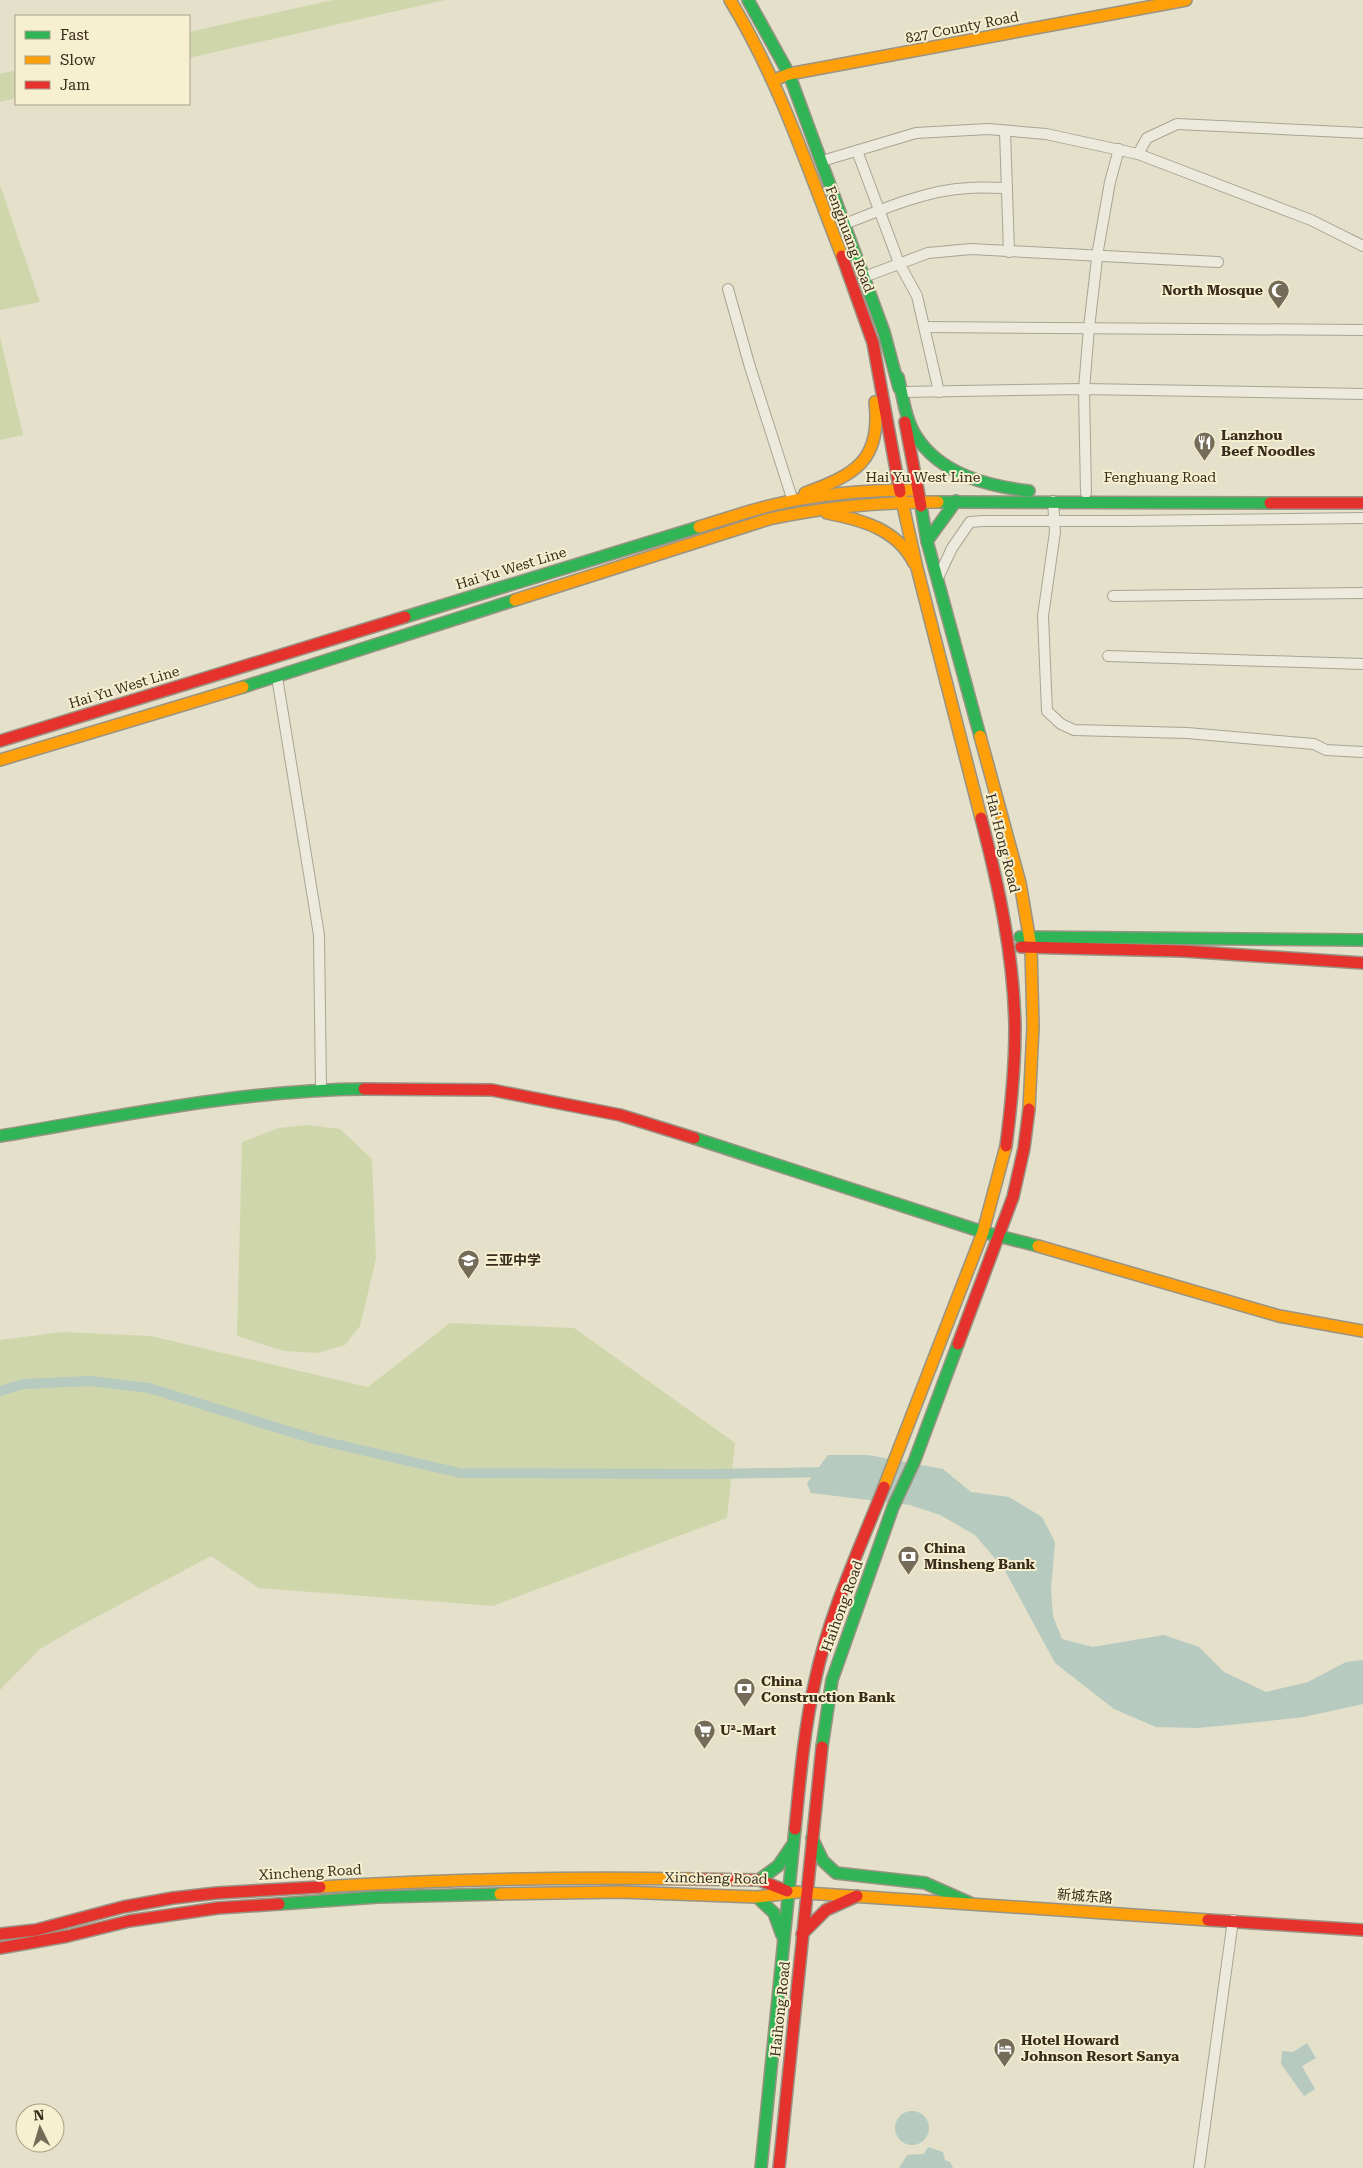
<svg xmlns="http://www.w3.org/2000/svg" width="1363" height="2168" viewBox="0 0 1363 2168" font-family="'Roboto Serif','Noto Sans SC',serif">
<rect width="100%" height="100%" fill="#e4e0ca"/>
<g fill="#d0d6ac">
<polygon points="333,0 445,0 189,58 189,32"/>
<polygon points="16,70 16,98 0,102 0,74"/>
<polygon points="0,185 40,302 0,310"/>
<polygon points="0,337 23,435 0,440"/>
<polygon points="306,1125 340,1129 372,1159 376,1259 360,1326 345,1345 317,1353 284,1351 237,1336 242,1142 279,1128"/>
<polygon points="450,1323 574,1328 735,1443 727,1518 493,1606 259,1588 211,1556 74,1629 40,1649 0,1690 0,1340 62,1332 151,1336 368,1387"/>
</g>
<g fill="#b6cac0">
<polygon points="828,1455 868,1455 943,1469 971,1492 1009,1497 1042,1517 1055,1542 1051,1590 1053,1616 1062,1639 1093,1647 1164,1635 1199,1647 1224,1672 1266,1692 1308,1682 1346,1662 1363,1660 1363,1704 1304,1717 1249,1723 1198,1728 1156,1727 1114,1709 1055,1663 1004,1569 975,1535 940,1515 910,1505 811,1493 807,1483"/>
<polygon points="1307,2043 1316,2058 1302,2066 1315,2089 1304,2096 1281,2064 1282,2051 1293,2052"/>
<circle cx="912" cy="2128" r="17"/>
<polygon points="928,2147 943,2152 945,2160 950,2162 953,2168 899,2168 907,2155 924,2154"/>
</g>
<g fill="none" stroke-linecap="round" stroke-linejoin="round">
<polyline stroke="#b6cac0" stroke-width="10" points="0,1391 23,1384 90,1381 149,1388 314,1439 460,1473 712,1474 828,1472"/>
<defs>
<g id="street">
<polyline points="1005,131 1009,252"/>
<polyline points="857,151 899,263 917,296 939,392"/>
<polyline points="1138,154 1147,138 1177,124 1363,133"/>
<polyline points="822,161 916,133 988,129 1046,134 1138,154 1311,220 1363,246"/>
<path d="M845 224C882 209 927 190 968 188 981 187 994 188 1007 188"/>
<polyline points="864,277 928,253 971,249 1218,262"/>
<polyline points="728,289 750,367 792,498"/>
<polyline points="924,327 1363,330"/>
<polyline points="902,392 1084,389 1363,394"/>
<polyline points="1086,493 1084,389 1089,328 1098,250 1110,182 1119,149"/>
<polyline points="1053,501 1055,532 1043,616 1047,711 1061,724 1074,730 1187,733 1314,744 1326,750 1363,752"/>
<polyline points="938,578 952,548 970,522 983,521 1126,521 1363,518"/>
<polyline points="1113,596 1363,593"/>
<polyline points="1108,656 1363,664"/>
<polyline points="277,677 319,935 321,1089"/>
<polyline points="1199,2168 1233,1920"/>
</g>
<g id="fast">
<polyline points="748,0 789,74 884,332 899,388"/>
<path d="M898 377C903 396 905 419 916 436 940 474 987 486 1029 491"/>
<polyline points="938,502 1270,503"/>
<polyline points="921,506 927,541 980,736"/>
<polyline points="927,541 956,501"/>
<polyline points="405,617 699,527"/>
<polyline points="243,687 515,600"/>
<polyline points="1020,937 1363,940"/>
<path d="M0 1136C120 1116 242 1090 364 1089"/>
<polyline points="694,1138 983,1232 1038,1246"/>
<polyline points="822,1747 832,1680 893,1507 914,1462 958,1344"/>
<polyline points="812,1838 823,1861 836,1873 925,1883 970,1903"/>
<polyline points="759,1880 778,1866 791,1847"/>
<polyline points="757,1897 774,1913 782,1935"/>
<polyline points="279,1904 378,1897 500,1894"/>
<polyline points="761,2168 795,1829"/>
</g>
<g id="slow">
<path d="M730 0C779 80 808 169 842 256"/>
<polyline points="779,78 789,74 1186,0"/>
<polyline points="900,492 917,568 981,818"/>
<path d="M805 493C855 475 882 460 875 402"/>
<path d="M827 513C862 520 897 529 914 563"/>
<path d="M699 527C722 520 745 512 769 506 816 494 865 490 914 490"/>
<path d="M515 600 769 519C824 507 881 502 938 502"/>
<polyline points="980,736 1020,883 1031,947 1033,1027 1029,1109"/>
<polyline points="0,760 243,687"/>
<polyline points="1038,1246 1279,1316 1363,1331"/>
<polyline points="884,1487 983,1232 1006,1146"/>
<path d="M320 1887C444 1879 568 1877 693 1879"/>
<polyline points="806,1893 1208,1920"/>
<polyline points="500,1894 621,1892 757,1897 798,1892"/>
</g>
<g id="jam">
<polyline points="842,256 873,343 900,492"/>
<polyline points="905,422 921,506"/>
<polyline points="1270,503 1363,503"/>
<polyline points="0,741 405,617"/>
<path d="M981 818C999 887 1014 957 1015 1028 1015 1068 1011 1108 1006 1146"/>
<polyline points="1021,947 1183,951 1363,963"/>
<polyline points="364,1089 492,1090 620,1115 694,1138"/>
<polyline points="958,1344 1013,1197 1024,1148 1029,1109"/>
<path d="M795 1829C800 1779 804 1730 815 1681 829 1614 859 1550 884 1487"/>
<polyline points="693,1879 759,1880 787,1891"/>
<polyline points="1208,1920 1363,1930"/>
<polyline points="0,1934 36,1930 123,1907 173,1898 217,1893 320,1887"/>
<polyline points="802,1934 826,1910 857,1896"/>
<polyline points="0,1948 68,1936 129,1921 218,1908 279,1904"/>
<polyline points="779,2168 822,1747"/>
</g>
</defs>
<use href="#street" stroke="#a9a494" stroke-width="12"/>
<use href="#fast" stroke="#999384" stroke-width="14"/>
<use href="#slow" stroke="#999384" stroke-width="14"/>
<use href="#jam" stroke="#999384" stroke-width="14"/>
<use href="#street" stroke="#ece9dd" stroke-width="10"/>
<use href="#fast" stroke="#30b455" stroke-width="11"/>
<use href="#slow" stroke="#ff9f0a" stroke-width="11"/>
<use href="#jam" stroke="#e5322d" stroke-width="11"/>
</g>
<defs>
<symbol id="mosque-pin" viewBox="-11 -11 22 30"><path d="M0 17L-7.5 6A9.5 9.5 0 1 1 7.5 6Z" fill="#746b59" stroke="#f6efd0"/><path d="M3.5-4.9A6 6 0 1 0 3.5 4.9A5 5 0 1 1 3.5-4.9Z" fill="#fff"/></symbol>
<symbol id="restaurant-pin" viewBox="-11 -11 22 30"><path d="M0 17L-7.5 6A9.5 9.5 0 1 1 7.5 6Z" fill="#746b59" stroke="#f6efd0"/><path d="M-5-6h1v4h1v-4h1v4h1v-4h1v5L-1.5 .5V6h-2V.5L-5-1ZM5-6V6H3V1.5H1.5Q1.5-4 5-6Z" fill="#fff"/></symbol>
<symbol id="school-pin" viewBox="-11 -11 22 30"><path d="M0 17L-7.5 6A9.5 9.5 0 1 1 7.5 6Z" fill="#746b59" stroke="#f6efd0"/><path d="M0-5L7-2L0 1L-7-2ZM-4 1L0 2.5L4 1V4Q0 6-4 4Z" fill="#fff"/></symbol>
<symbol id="bank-pin" viewBox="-11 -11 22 30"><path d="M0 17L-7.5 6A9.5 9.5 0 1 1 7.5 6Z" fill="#746b59" stroke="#f6efd0"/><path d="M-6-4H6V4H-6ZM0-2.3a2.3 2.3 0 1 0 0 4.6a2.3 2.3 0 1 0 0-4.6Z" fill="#fff"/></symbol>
<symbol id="supermarket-pin" viewBox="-11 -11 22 30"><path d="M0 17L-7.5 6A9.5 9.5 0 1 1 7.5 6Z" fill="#746b59" stroke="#f6efd0"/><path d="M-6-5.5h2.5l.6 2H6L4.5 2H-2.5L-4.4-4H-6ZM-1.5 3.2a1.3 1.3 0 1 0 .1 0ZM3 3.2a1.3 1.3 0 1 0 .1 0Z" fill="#fff"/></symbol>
<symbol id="hotel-pin" viewBox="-11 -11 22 30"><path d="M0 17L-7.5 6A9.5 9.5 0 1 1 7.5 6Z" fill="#746b59" stroke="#f6efd0"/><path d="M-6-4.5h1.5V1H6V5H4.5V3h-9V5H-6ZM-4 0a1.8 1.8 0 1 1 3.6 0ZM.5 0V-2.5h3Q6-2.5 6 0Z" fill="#fff"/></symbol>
</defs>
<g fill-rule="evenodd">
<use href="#mosque-pin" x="1266" y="278" width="25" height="34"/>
<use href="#restaurant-pin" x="1192" y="430" width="25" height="34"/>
<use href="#school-pin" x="456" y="1248" width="25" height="34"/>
<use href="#bank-pin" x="896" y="1544" width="25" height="34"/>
<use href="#bank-pin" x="732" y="1676" width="25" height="34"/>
<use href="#supermarket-pin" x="692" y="1718" width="25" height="34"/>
<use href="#hotel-pin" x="992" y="2036" width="25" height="34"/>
</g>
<g text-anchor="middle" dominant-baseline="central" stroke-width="4" stroke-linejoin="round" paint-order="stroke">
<g font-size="14" fill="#382c1c" stroke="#f6efd0">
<text transform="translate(962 27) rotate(-11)">827 County Road</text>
<text transform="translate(850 239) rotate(69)">Fenghuang Road</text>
<text x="923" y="477">Hai Yu West Line</text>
<text x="1160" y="477">Fenghuang Road</text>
<text transform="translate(511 568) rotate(-17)">Hai Yu West Line</text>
<text transform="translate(124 687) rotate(-17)">Hai Yu West Line</text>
<text transform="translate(1003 843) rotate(76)">Hai Hong Road</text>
<text transform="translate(842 1606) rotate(-70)">Haihong Road</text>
<text transform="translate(310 1872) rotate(-3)">Xincheng Road</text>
<text transform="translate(716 1878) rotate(1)">Xincheng Road</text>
<text transform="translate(1085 1896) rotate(4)">新城东路</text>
<text transform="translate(780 2009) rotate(-84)">Haihong Road</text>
</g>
<g font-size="14" font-weight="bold" fill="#382c1c" stroke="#f6efd0" text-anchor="start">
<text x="1263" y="290" text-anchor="end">North Mosque</text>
<text x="1221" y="435">Lanzhou<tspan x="1221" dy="16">Beef Noodles</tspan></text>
<text x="485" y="1260">三亚中学</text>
<text x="924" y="1548">China<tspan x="924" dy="16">Minsheng Bank</tspan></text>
<text x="761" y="1681">China<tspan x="761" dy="16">Construction Bank</tspan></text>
<text x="720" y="1730">U²-Mart</text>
<text x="1021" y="2040">Hotel Howard<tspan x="1021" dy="16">Johnson Resort Sanya</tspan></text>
</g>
</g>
<rect x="15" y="15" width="175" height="90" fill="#f6efd0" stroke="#aaa188"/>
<rect x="25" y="31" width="25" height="8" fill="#30b455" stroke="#aaa188"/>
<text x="60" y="40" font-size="15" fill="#382c1c">Fast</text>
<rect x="25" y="56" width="25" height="8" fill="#ff9f0a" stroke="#aaa188"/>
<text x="60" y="65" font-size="15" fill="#382c1c">Slow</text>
<rect x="25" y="81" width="25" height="8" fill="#e5322d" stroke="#aaa188"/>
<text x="60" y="90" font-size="15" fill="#382c1c">Jam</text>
<g transform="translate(40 2128) rotate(355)"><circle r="24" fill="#f6efd0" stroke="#aaa188"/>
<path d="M0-4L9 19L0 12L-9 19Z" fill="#746b59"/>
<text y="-8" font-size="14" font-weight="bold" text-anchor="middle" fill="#382c1c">N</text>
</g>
</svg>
